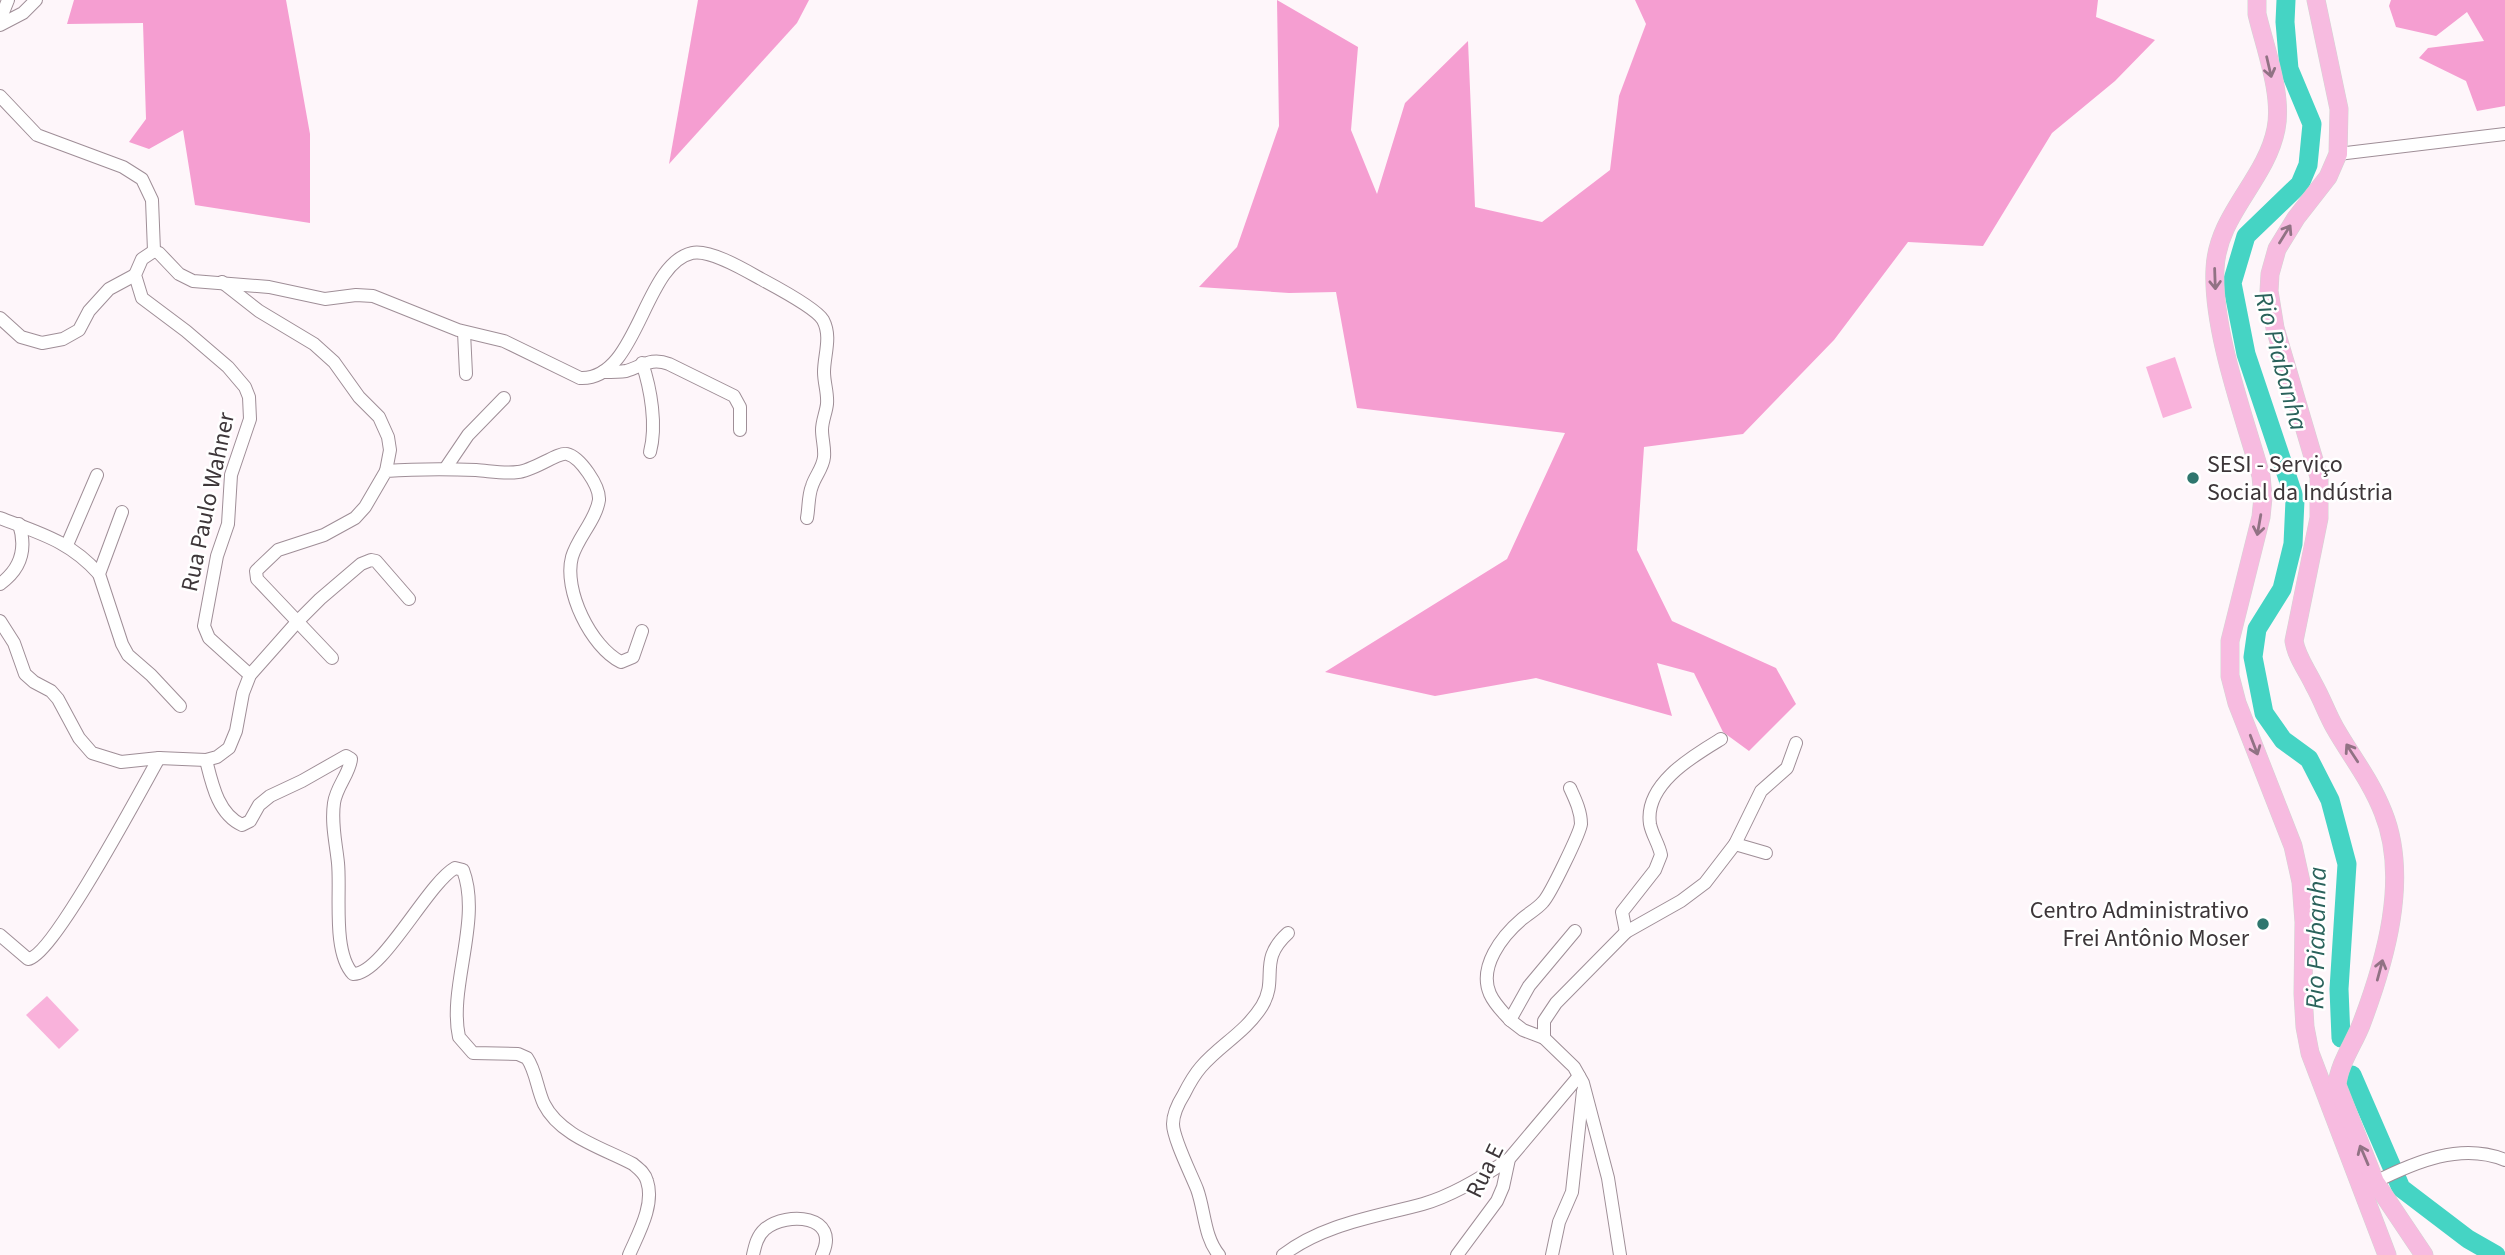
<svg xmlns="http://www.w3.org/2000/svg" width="2505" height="1255" viewBox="0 0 2505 1255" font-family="'Source Sans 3',sans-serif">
<rect width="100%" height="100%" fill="#fef6fa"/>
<g fill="#f9b2db">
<polygon points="2175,357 2192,408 2163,418 2146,367"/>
<polygon points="47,996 79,1030 59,1049 26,1015"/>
</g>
<g fill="#f59ed1">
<polygon points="74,0 286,0 310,134 310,223 195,205 183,130 149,149 129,142 146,119 143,23 67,24"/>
<polygon points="698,0 809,0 797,23 669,164"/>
<polygon points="1277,0 1358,47 1351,130 1377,194 1405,103 1468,41 1475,207 1542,222 1610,170 1619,96 1646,24 1635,0 2098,0 2096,17 2155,40 2115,81 2052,133 1983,246 1908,242 1834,340 1743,434 1644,447 1637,550 1672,621 1776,668 1796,704 1749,751 1723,732 1694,673 1657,663 1672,716 1536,678 1435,696 1325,672 1507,559 1565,433 1357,408 1336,292 1289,293 1199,287 1237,247 1279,126"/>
<polygon points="2391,0 2505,0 2505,106 2477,111 2466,81 2419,58 2428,48 2484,41 2467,12 2436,36 2396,27 2389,6"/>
</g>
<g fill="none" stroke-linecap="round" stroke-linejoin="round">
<g stroke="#45d4c4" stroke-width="19">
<polyline points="2286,0 2285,22 2289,69 2312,124 2308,165 2300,184 2246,236 2232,283 2246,354 2295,500 2293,544 2282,589 2257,629 2253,657 2264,713 2283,740 2309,759 2330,800 2347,864 2339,989 2341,1038"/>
<polyline points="2352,1075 2401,1188 2468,1239 2496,1255"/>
</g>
<defs>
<g id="street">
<polyline points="0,20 8,0"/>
<polyline points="0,25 23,13 36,0"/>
<polyline points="0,96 37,135 123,167 142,179 152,200 154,251"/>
<polyline points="2338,154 2505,134"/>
<path d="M154 251 159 253 179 274 193 281 269 287 325 299 356 295 373 296 458 330 504 341 580 378C638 381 643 264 692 253 710 249 745 270 761 279 774 286 816 308 823 320 832 337 824 355 824 372 824 383 828 393 827 404 826 413 822 421 822 430 822 439 825 448 824 457 823 468 815 476 812 486 808 496 809 507 807 518"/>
<polyline points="154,251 142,259 135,275 142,298 186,331 228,367 245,387 249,397 250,419 231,475 228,524 217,556 204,626 209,638 250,675"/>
<polyline points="222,282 259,311 314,344 334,362 359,397 379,417 388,437 390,450 386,471"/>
<polyline points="0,318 21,337 42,343 63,339 79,330 89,311 109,289 135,275"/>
<polyline points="464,332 466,374"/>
<path d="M642 363C651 389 657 426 650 452"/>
<path d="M603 372C610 372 619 372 626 371 643 366 651 357 669 364L734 396 740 407V430"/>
<polyline points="445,469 468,435 504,398"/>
<polyline points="122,512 99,574 122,644 128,655 151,675 180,706"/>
<path d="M0 518C39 533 70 541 99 574"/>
<polyline points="67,545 97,475"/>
<path d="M0 584C21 569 27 549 19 524"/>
<polyline points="0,621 14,643 25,674 34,682 51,691 58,699 79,738 92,753 121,762 159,758 206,760 217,757 229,748 236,731 243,693 250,675 297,622 320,599 361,564 371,560 376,561 409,599"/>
<path d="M332 658 257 579 256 571 278 550 324 535 355 518 365 507 386 471C416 469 446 469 476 470 490 471 504 474 518 472 533 471 558 452 567 454 580 457 600 486 599 500 596 520 578 537 572 557 563 590 591 647 621 662L633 657 642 631"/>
<path d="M206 760C212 784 218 814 242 825L250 821 259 805 270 796 302 781 346 756 351 759C350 773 336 787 334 803 331 824 336 843 338 863 341 892 332 952 353 974 382 975 427 884 455 868L463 870C482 920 448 987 459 1037L473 1053 518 1054 527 1058C536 1071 537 1089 544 1104 560 1136 603 1148 633 1164 639 1169 645 1173 647 1181 655 1205 638 1234 629 1255"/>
<polyline points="1735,844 1766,853"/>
<path d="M1626 932 1622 912 1655 870 1661 855C1659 844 1652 835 1650 824 1644 784 1693 756 1721 739"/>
<path d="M0 935 28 959C53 956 142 788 159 758"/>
<path d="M1510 1020C1503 1012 1495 1005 1490 994 1478 967 1502 936 1522 919 1529 913 1537 909 1543 902 1550 895 1580 833 1581 824 1581 811 1575 799 1570 788"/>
<polyline points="1544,1038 1523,1030 1510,1020 1529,986 1575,931"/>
<path d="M2375 1182C2415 1162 2461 1142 2505 1160"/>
<path d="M753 1255C755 1246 757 1236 765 1229 787 1211 841 1215 822 1255"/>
<path d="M1219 1255C1204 1237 1205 1211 1197 1189 1191 1174 1173 1138 1173 1124 1173 1114 1179 1102 1184 1094 1189 1084 1194 1075 1201 1067 1221 1044 1245 1033 1262 1006 1279 978 1257 961 1288 933"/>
<path d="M1283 1255C1323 1224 1375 1217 1423 1204 1454 1195 1483 1177 1509 1159"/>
<polyline points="1457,1255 1497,1201 1503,1187 1509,1159 1579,1076"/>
<polyline points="1552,1255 1559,1222 1572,1192 1583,1091"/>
<polyline points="1620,1255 1608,1178 1583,1083 1574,1067 1544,1038 1544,1021 1556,1003 1626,932 1681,901 1705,883 1735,844 1761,791 1787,768 1796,743"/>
</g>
<g id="primary">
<path d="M2257 0V14C2265 48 2283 95 2276 129 2266 180 2217 215 2215 269 2212 330 2244 416 2261 476L2263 497 2261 517 2230 641V676L2237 703 2293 846 2301 882 2304 922 2303 994 2305 1027 2310 1053 2387 1255"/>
<path d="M2316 0 2339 109 2338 154 2328 177 2296 218 2277 249 2270 274 2269 291 2275 328 2319 477V518L2294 641C2297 658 2307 670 2314 685 2322 699 2327 714 2335 728 2351 756 2371 781 2383 812 2410 878 2385 962 2361 1025 2353 1045 2339 1064 2337 1085L2375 1182 2424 1255"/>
</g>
</defs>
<use href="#street" stroke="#9f8e97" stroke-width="14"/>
<use href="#primary" stroke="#d4d3d3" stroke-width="19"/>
<use href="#street" stroke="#fff" stroke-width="12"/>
<use href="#primary" stroke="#f7bbe0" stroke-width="18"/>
</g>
<defs><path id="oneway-shaft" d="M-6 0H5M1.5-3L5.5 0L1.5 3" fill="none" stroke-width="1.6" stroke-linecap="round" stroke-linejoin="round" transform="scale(1.75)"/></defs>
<g stroke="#917284">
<use href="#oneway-shaft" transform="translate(2269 67) rotate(77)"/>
<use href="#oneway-shaft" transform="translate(2285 234) rotate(-58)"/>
<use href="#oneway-shaft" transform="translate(2215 279) rotate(88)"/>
<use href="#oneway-shaft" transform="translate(2259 525) rotate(100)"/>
<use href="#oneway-shaft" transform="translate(2254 745) rotate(69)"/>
<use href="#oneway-shaft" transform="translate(2352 753) rotate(-123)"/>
<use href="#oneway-shaft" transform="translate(2380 970) rotate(-75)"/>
<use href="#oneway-shaft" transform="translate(2364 1155) rotate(-113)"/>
</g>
<g fill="#2f766e" stroke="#fff" stroke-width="2.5">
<circle cx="2193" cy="478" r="7"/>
<circle cx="2263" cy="924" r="7"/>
</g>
<g text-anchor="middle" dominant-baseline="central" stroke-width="5" stroke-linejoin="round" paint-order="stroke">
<g font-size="24" fill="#3d3639" stroke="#fff" text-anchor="start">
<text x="2207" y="464">SESI - Serviço<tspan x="2207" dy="28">Social da Indústria</tspan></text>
<text x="2249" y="910" text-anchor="end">Centro Administrativo<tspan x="2249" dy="28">Frei Antônio Moser</tspan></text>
</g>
<g font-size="24" fill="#3d3639" stroke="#fff">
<text transform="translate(208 502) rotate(-78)">Rua Paulo Wahner</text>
<text transform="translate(1485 1171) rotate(-64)">Rua E</text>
</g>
<g font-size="26" font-style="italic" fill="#2a625b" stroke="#fff">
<text transform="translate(2281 361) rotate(75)">Rio Piabanha</text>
<text transform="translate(2316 938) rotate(-89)">Rio Piabanha</text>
</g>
</g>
</svg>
